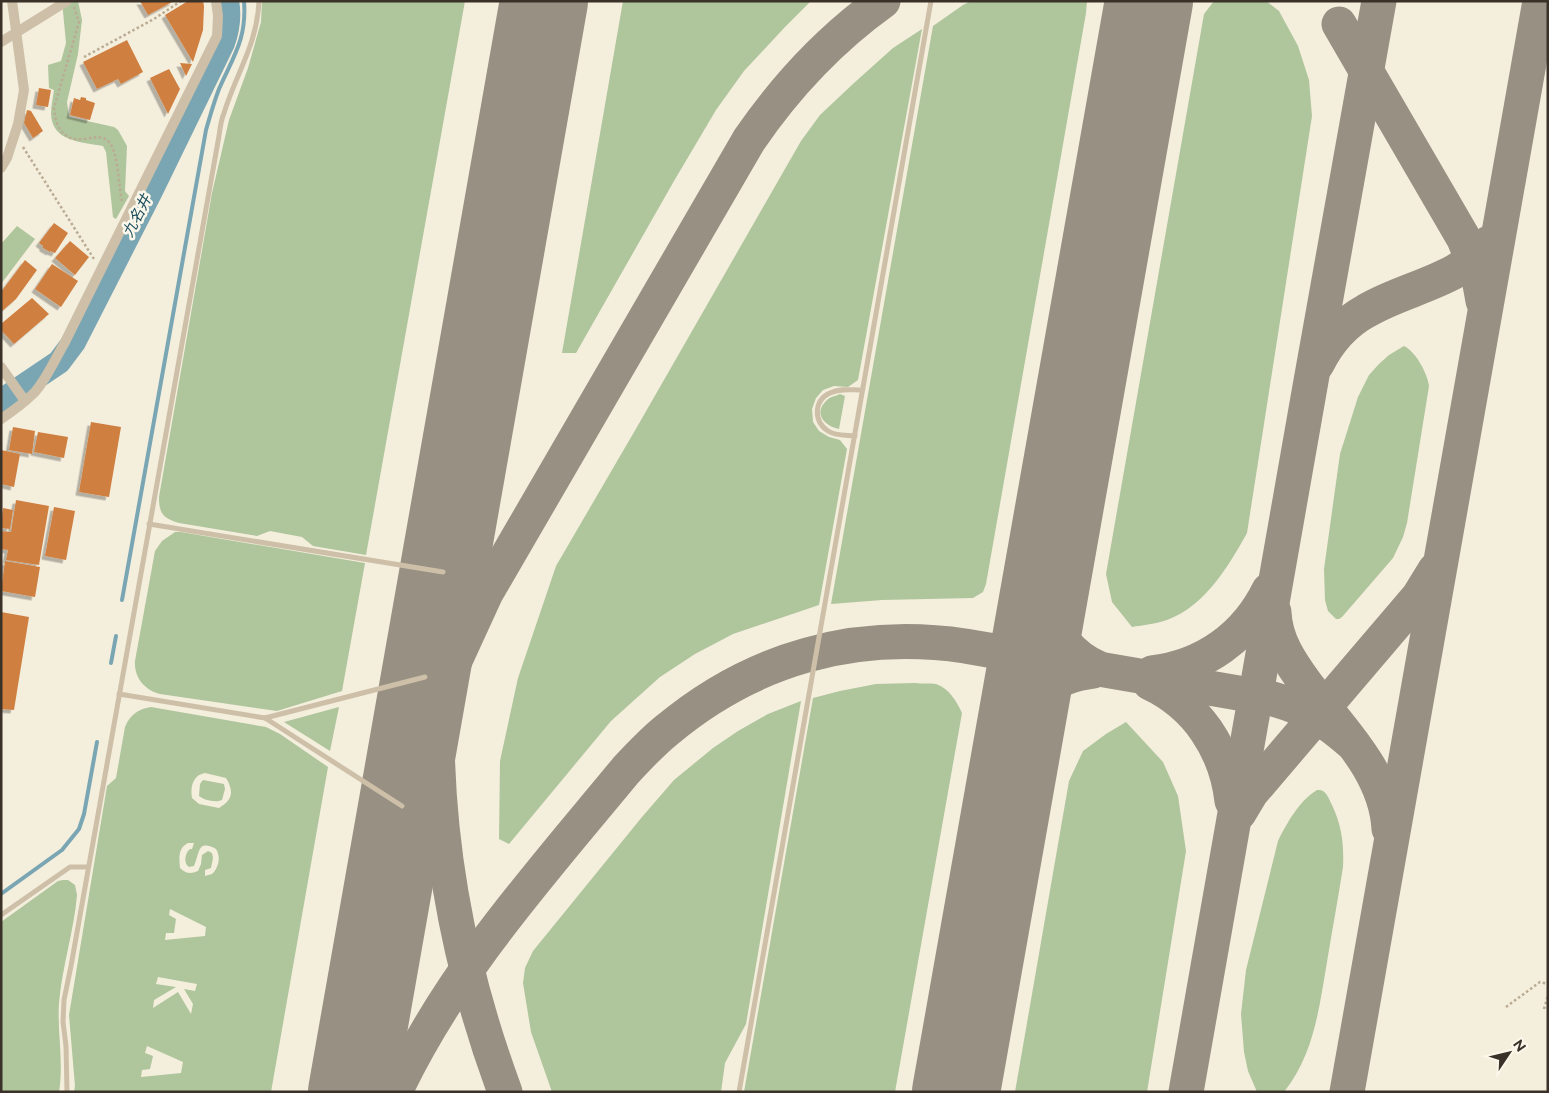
<svg xmlns="http://www.w3.org/2000/svg" width="1549" height="1093" viewBox="0 0 1549 1093" font-family="Raleway,'Noto Sans JP',sans-serif">
<defs>
<filter id="shadow"><feDropShadow dx="-3.5" dy="3.5" stdDeviation="0" flood-color="#0004"/></filter>
</defs>
<rect width="100%" height="100%" fill="#f4eedd"/>
<g fill="#afc59c" fill-rule="evenodd">
<path d="M62 1H78L82 20 78 54 67 102 69 117 114 127 118 130 127 146 125 191 129 196 116 219 113 217 106 152 103 146C82 142 52 142 51 114 51 106 53 97 54 90L49 88 48 65 61 61 66 43Z"/>
<path d="M262 1H465L366 555 313 546 302 537 270 531 257 536 179 523C163 518 159 514 159 497L212 193 229 120 248 68 261 22Z"/>
<polygon points="623,1 811,1 785,27 744,71 716,110 674,181 576,353 562,353"/>
<polygon points="971,1 1087,1 1086,13 986,584 983,592 973,598 882,600 831,604 933,26 963,5"/>
<path d="M1214 1H1266L1279 11 1298 46 1309 80 1312 116 1247 533C1228 567 1205 606 1167 620 1156 624 1143 625 1132 627L1112 602 1106 574 1204 14Z"/>
<polygon points="922,29 858,380 848,387 834,386 823,390 816,398 812,409 813,422 819,431 829,437 840,440 847,449 819,605 733,634 695,654 660,677 611,721 509,844 499,839 500,761 518,678 556,566 637,427 801,141 820,115 854,83 893,48"/>
<polygon points="17,226 35,239 1,284 1,244"/>
<path d="M1404 346C1416 352 1427 373 1429 386L1407 523 1403 537 1393 558 1342 617 1339 619H1336L1328 611 1325 600 1324 569 1340 454 1358 397 1369 375 1379 364 1389 355Z"/>
<path d="M840 394 845 396 839 429C825 426 813 414 826 401 829 397 836 396 840 394Z"/>
<path d="M175 532H181L365 563 342 691 277 711 160 694C145 690 134 678 135 661L155 551 162 541Z"/>
<path d="M915 683C922 684 929 683 936 684 949 688 957 702 962 713L895 1092H744L813 698 840 691 876 684Z"/>
<polygon points="801,701 746,1024 725,1063 721,1092 552,1092 531,1032 523,983 525,968 533,951 642,817 674,780 713,748 738,731 768,714"/>
<path d="M151 707 266 727 280 734 328 767 271 1092H74L75 1086 69 1015 107 786 116 778 125 727C130 715 138 709 151 707ZM205 773 226 778C234 791 233 800 219 808L199 804 192 798C190 787 193 775 205 773ZM188 843H194L192 849H190C185 853 183 863 189 867L194 866C200 853 197 839 216 849 221 857 219 867 212 874L205 876V870L211 868 213 858 212 853 208 851 202 855 201 864 198 871C191 874 186 874 180 868 179 858 178 848 188 843ZM170 909 206 927 205 936 165 940 166 933H174L176 919 169 915ZM158 977 197 984 195 991 184 989 193 1004 191 1014 178 992 153 1008 154 1000 176 987 156 984ZM147 1046 183 1062 181 1073 141 1077 142 1070 150 1069 153 1056 145 1053Z"/>
<polygon points="339,707 330,751 284,722"/>
<polygon points="1126,722 1163,762 1178,796 1186,851 1147,1092 1015,1092 1069,781 1083,751 1106,734"/>
<path d="M203 780 224 784 225 789 222 800C215 803 204 800 199 796L200 784Z"/>
<path d="M1317 790C1326 789 1328 797 1332 805 1342 826 1344 845 1343 867 1338 899 1332 931 1327 962 1319 1009 1314 1054 1284 1092H1257L1248 1071 1244 1052 1241 1014 1246 970 1278 841C1287 823 1299 801 1317 790Z"/>
<path d="M63 880H68L75 885 77 895C74 931 62 967 59 1003 57 1032 64 1062 59 1092H1V922L58 881Z"/>
</g>
<g fill="none" stroke-linecap="round" stroke-linejoin="round">
<g stroke="#7aa6b4" stroke-width="4">
<path d="M122 600 206 130C210 116 214 102 219 89 233 57 247 39 244 1"/>
<polyline points="111,663 116,636"/>
<polyline points="1,894 62,850 79,829 84,814 97,742"/>
</g>
<path stroke="#7aa6b4" stroke-width="24" d="M1 401 59 362 74 342 151 191 223 43C228 29 230 16 227 1"/>
<g stroke="#979083" stroke-width="35">
<polyline points="1146,16 1151,1"/>
<polyline points="1339,24 1464,239 1478,273 1483,301"/>
<path d="M1317 364C1328 342 1344 323 1366 311 1406 287 1459 282 1489 243"/>
<path d="M1048 573C1047 584 1046 595 1047 605 1051 633 1073 657 1098 668"/>
<path d="M1274 612C1275 640 1290 662 1306 684 1339 728 1386 771 1389 829"/>
<path d="M1152 673C1204 667 1246 637 1269 590"/>
<polyline points="438,681 441,622 451,529"/>
<path d="M1150 683C1197 705 1226 749 1232 801"/>
<path d="M1019 734C1032 695 1051 676 1093 671"/>
<path d="M437 736C438 857 463 979 505 1092"/>
<polyline points="1239,813 1251,793 1419,596 1435,570"/>
<path d="M390 874 415 774 437 707 447 678 486 593 749 140C786 86 830 39 883 1"/>
<path d="M395 1092C452 971 542 872 626 770 639 756 652 742 667 730 753 658 855 630 965 646L1273 699C1308 709 1326 720 1353 744"/>
<polyline points="1186,1092 1311,381 1379,1"/>
<polyline points="1347,1092 1540,1"/>
</g>
<g stroke="#979083" stroke-width="88">
<polyline points="352,1092 544,1"/>
<polyline points="956,1092 1149,1"/>
</g>
</g>
<g fill="#cf7f41" filter="url(#shadow)">
<polygon points="140,1 174,1 148,15"/>
<polygon points="188,1 203,1 204,6 203,30 193,62 165,15"/>
<polygon points="127,40 143,72 121,84 118,79 97,89 83,62"/>
<polygon points="180,63 192,64 186,76"/>
<polygon points="169,69 180,89 168,114 150,78"/>
<polygon points="39,88 51,90 48,107 36,105"/>
<polygon points="81,97 86,98 86,100 95,103 90,120 70,115 74,98 80,100"/>
<polygon points="27,110 31,111 43,131 33,138 24,123"/>
<polygon points="54,223 68,233 55,253 50,251 50,252 43,248 43,246 39,243"/>
<polygon points="70,241 89,257 75,275 55,258"/>
<polygon points="25,260 37,270 16,299 1,312 1,292"/>
<polygon points="52,264 78,281 61,307 35,289"/>
<polygon points="32,298 49,314 14,344 1,330 1,324"/>
<polygon points="91,422 121,427 109,497 79,492"/>
<polygon points="13,427 35,431 32,454 9,450"/>
<polygon points="38,432 68,437 64,458 34,452"/>
<polygon points="1,450 20,454 14,487 1,484"/>
<polygon points="16,500 49,506 39,565 6,560 8,550 1,549 1,531 11,532"/>
<polygon points="54,507 75,511 66,560 45,556"/>
<polygon points="3,508 13,510 10,529 1,528"/>
<polygon points="5,561 40,567 35,597 1,591"/>
<polygon points="1,612 29,617 14,710 1,709"/>
</g>
<g fill="none" stroke-linecap="round" stroke-linejoin="round">
<g stroke="#baab92" stroke-width="2.5" stroke-dasharray="2.5 2.5" stroke-linecap="butt">
<path d="M74 7 79 22 54 108C55 125 62 142 84 139 93 138 101 134 109 142 118 151 119 188 122 202"/>
<polyline points="84,57 154,19 181,1"/>
<polyline points="23,147 94,259"/>
<polyline points="1506,1007 1540,982 1548,984"/>
<polyline points="1544,1009 1548,995"/>
</g>
<g stroke="#cec0a8" stroke-width="5">
<path d="M855 436C846 435 835 436 828 431 813 421 814 400 830 393 840 388 851 390 862 390"/>
<polyline points="149,524 443,572"/>
<polyline points="119,694 265,718 425,677"/>
<polyline points="265,718 402,806"/>
<polyline points="1,915 70,867 88,867"/>
<path d="M67 1092 66 1046 63 1022 64 1000 71 966 219 136C220 128 221 120 224 113 236 73 257 46 259 1"/>
<polyline points="739,1092 931,1"/>
</g>
<g stroke="#cec0a8" stroke-width="10">
<polyline points="1,42 67,1"/>
<polyline points="1,168 7,158 18,124 24,90 12,1"/>
<polyline points="1,367 25,401"/>
<path d="M1 419C13 411 25 402 35 392 47 378 55 359 64 344L217 36 218 16 216 1"/>
</g>
</g>
<g text-anchor="middle" dominant-baseline="central" stroke-width="5" stroke-linejoin="round" paint-order="stroke">
<g font-size="15" font-style="italic" fill="#1b4d5f" stroke="#fbf7ea">
<text transform="translate(137 216) rotate(-63)">九名井</text>
</g>
</g>
<rect width="1549" height="1093" fill="none" stroke="#3a3129" stroke-width="5"/>
<g transform="translate(1509 1053) rotate(55)" stroke="#fbf7ea" stroke-width="4" paint-order="stroke">
<path d="M0-4L9 19L0 12L-9 19Z" fill="#3a3129"/>
<text y="-8" font-size="14" font-weight="bold" text-anchor="middle" fill="#3a3129">N</text>
</g>
</svg>
